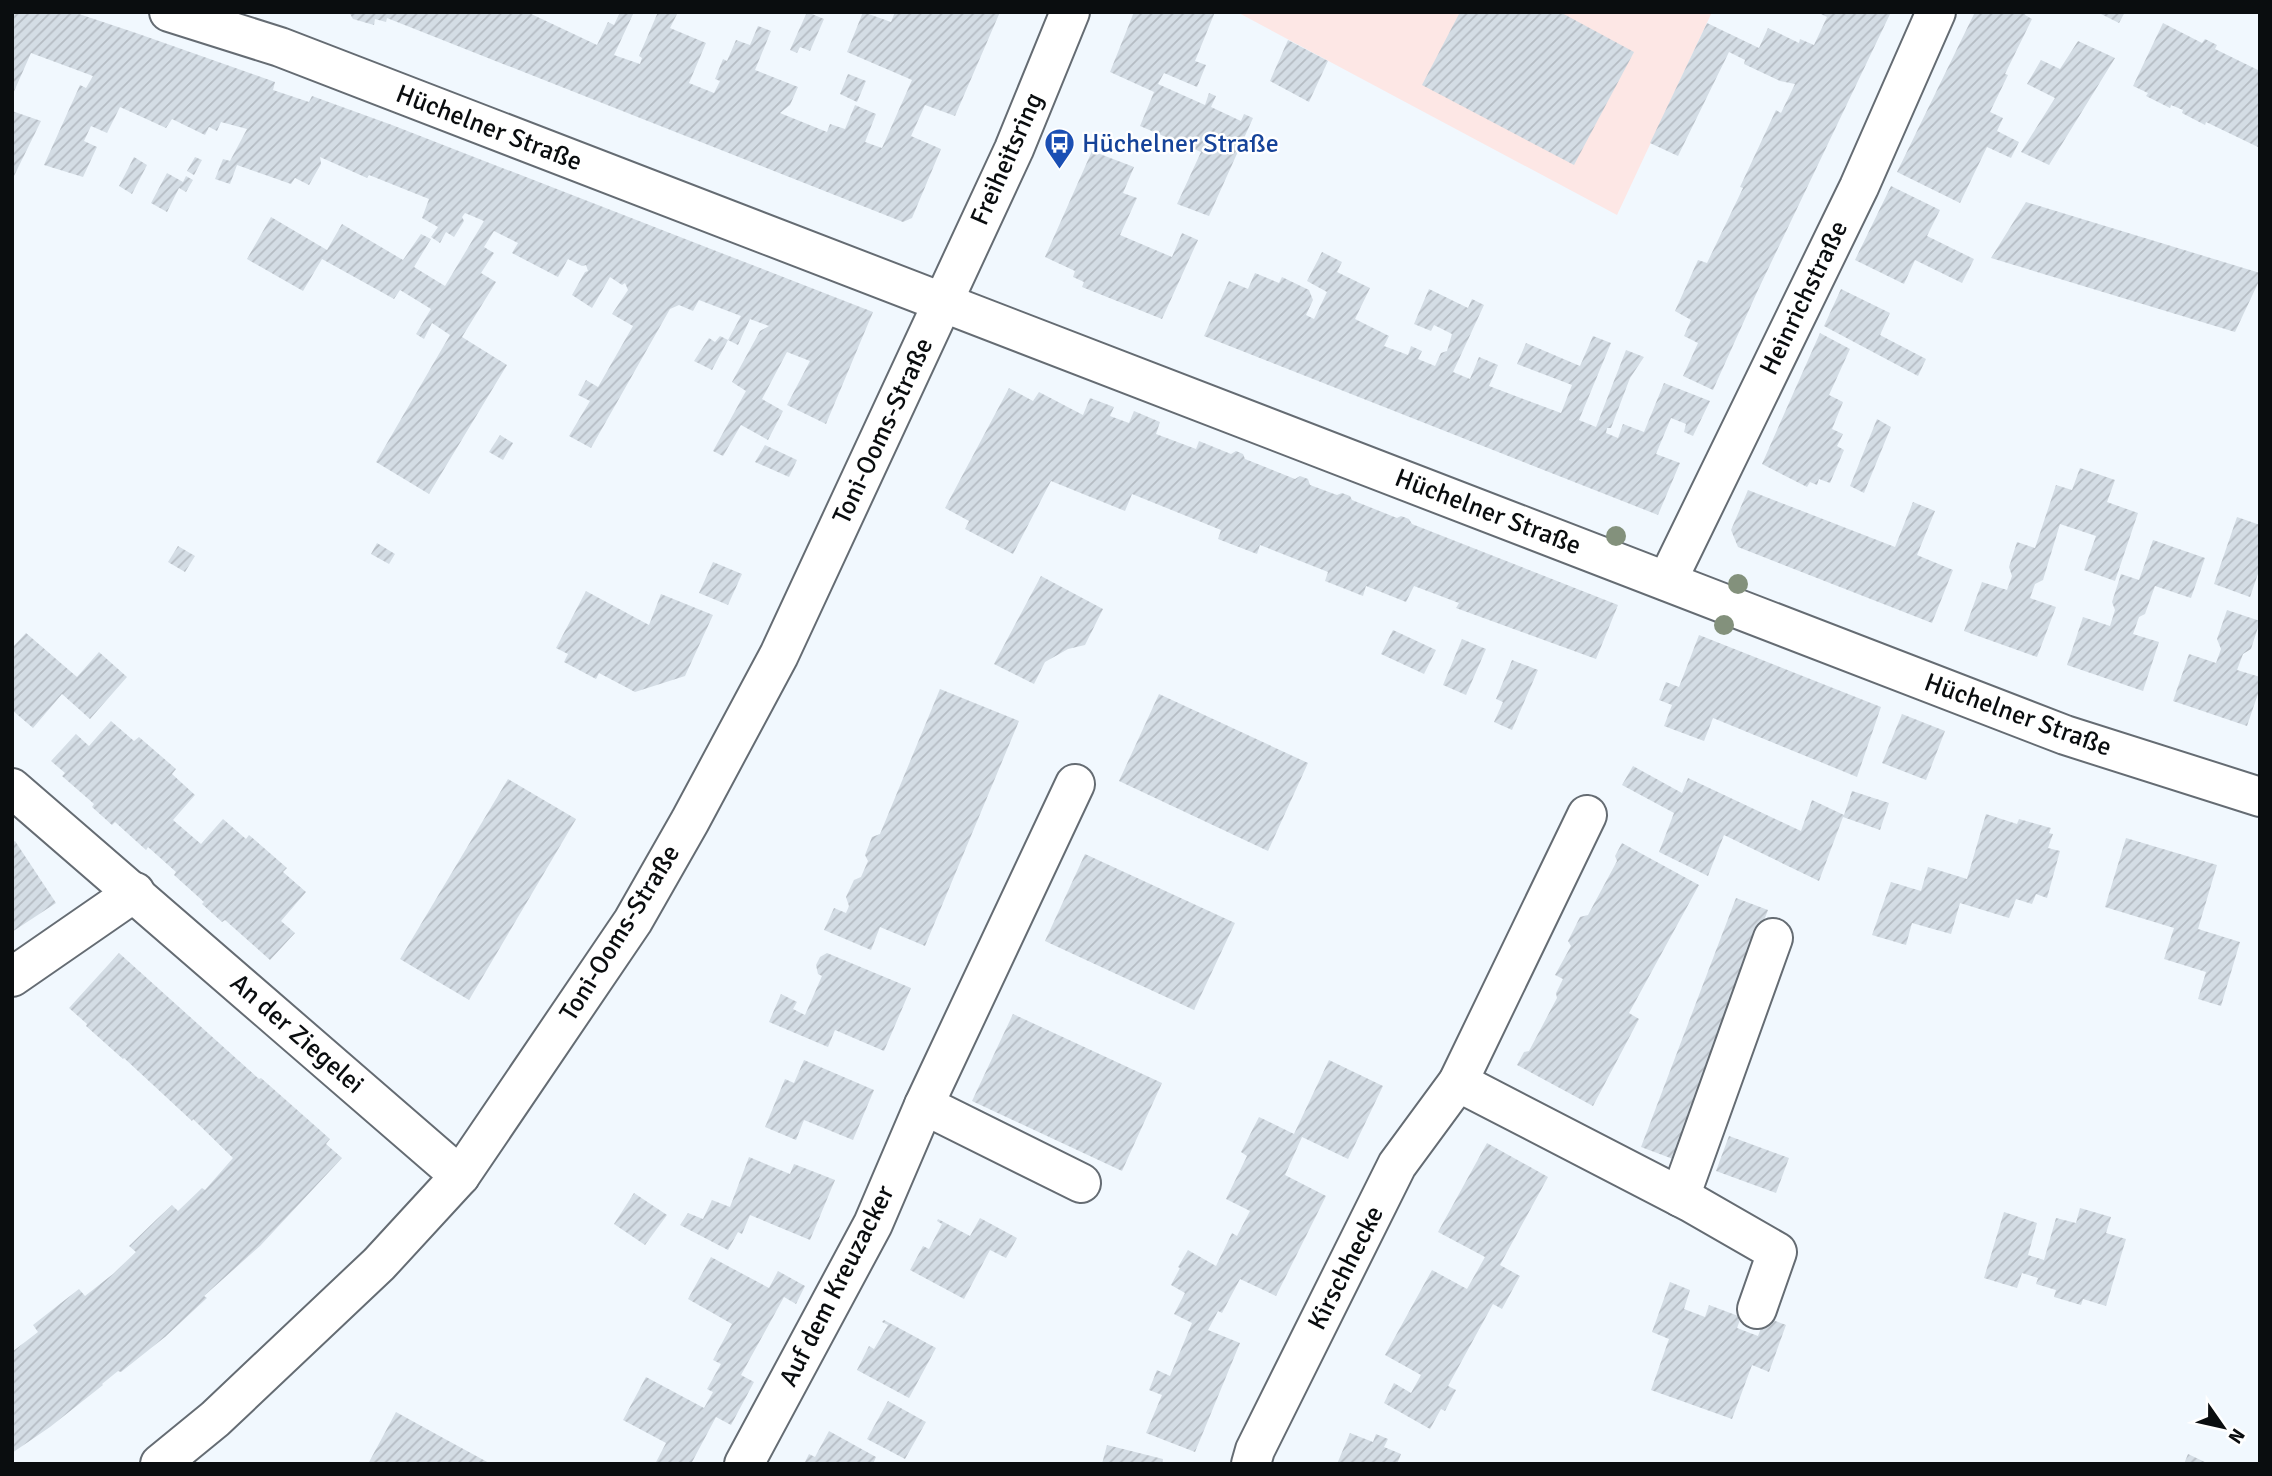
<svg xmlns="http://www.w3.org/2000/svg" width="2272" height="1476" viewBox="0 0 2272 1476" font-family="Signika,sans-serif">
<defs>
<pattern id="building-hatch" width="6" height="6" patternUnits="userSpaceOnUse" patternTransform="scale(1.75)"><rect width="6" height="6" fill="#d4dde5"/><path d="M-1 1l2-2M0 6l6-6M5 7l2-2" fill="none" stroke="#b5bcc3"/></pattern>
</defs>
<rect width="100%" height="100%" fill="#f1f8fe"/>
<polygon fill="#fde7e5" points="1237,12 1712,12 1617,215"/>
<g fill="url(#building-hatch)">
<polygon points="12,12 73,12 136,33 275,82 273,90 309,102 312,96 392,125 873,312 826,424 787,405 810,361 787,352 762,399 783,411 768,440 741,425 723,456 713,451 746,391 732,382 760,331 769,326 750,319 738,345 728,340 741,316 699,300 693,311 679,305 670,309 591,448 569,436 590,401 578,395 586,380 598,387 633,326 612,314 628,290 625,283 622,285 610,277 592,308 572,295 585,272 588,271 586,265 582,266 568,259 558,277 512,253 518,243 494,231 484,247 494,253 481,273 496,282 462,337 507,365 429,494 376,462 450,335 432,323 424,339 416,334 431,309 400,290 394,299 322,259 303,291 247,259 271,217 327,250 342,224 403,260 421,234 431,239 414,267 445,286 484,221 465,213 462,217 464,221 454,237 446,232 440,243 431,237 438,227 422,218 429,199 369,175 367,178 320,157 321,164 309,185 295,178 291,184 237,165 230,184 215,179 223,159 230,161 247,129 221,122 217,131 209,127 205,135 172,119 166,128 120,107 107,133 91,126 84,141 97,147 83,177 44,165 80,85 86,88 93,76 31,53 12,96"/>
<polygon points="349,12 527,12 597,45 608,22 614,25 620,12 634,12 614,55 640,64 642,58 639,56 658,12 678,12 670,28 706,43 689,83 714,93 720,81 715,79 723,59 727,61 736,40 750,45 758,26 771,31 755,70 798,87 790,105 780,113 827,132 830,124 845,129 855,105 876,114 865,142 882,148 912,80 847,52 863,12 891,22 895,12 1000,12 955,116 925,105 911,136 941,149 912,218 903,222 387,18 386,22 375,19 374,25 353,19"/>
<polygon points="807,12 824,19 810,51 800,47 797,53 790,50"/>
<polygon points="1134,12 1215,12 1195,61 1206,65 1197,87 1164,73 1158,84 1205,105 1209,93 1216,96 1211,107 1241,121 1244,114 1253,118 1209,216 1177,204 1201,152 1140,126 1154,92 1110,72"/>
<polygon points="1460,12 1560,12 1634,52 1574,165 1422,85"/>
<polygon points="1817,12 1891,12 1758,290 1713,390 1683,376 1698,343 1684,336 1691,320 1675,311 1698,260 1707,263 1743,188 1740,187 1776,110 1781,113 1795,84 1780,81 1744,64 1745,60 1729,52 1678,156 1650,143 1707,23 1759,48 1768,28 1799,43 1800,39 1814,45 1827,17"/>
<polygon points="1975,12 2026,12 2025,15 2032,19 2005,74 2008,75 1990,112 2003,118 1997,131 2019,142 2011,158 1987,147 1960,203 1897,172"/>
<polygon points="2097,12 2125,12 2119,23"/>
<polygon points="2163,23 2202,43 2205,39 2217,45 2215,49 2260,71 2260,148 2206,122 2205,125 2182,113 2183,110 2171,105 2170,108 2146,96 2148,93 2133,86"/>
<polygon points="1288,40 1328,61 1309,102 1270,81"/>
<polygon points="2078,41 2115,58 2049,165 2021,152 2055,98 2027,84 2041,60 2060,69"/>
<polygon points="848,74 866,81 857,102 840,94"/>
<polygon points="12,111 41,121 12,180"/>
<polygon points="1092,151 1134,167 1123,193 1137,198 1120,235 1172,257 1182,233 1198,240 1162,319 1082,287 1084,282 1073,277 1075,271 1045,257"/>
<polygon points="134,157 147,165 132,194 119,186"/>
<polygon points="195,157 202,160 194,175 187,171"/>
<polygon points="167,173 183,182 186,176 193,180 186,192 179,188 167,212 151,203"/>
<polygon points="1891,186 1940,210 1927,236 1974,259 1962,283 1915,260 1904,284 1855,260"/>
<polygon points="2026,202 2260,273 2260,279 2235,332 1991,258"/>
<polygon points="1322,252 1342,262 1337,272 1370,288 1355,319 1389,336 1384,346 1408,355 1411,346 1422,351 1418,359 1435,366 1441,353 1447,351 1452,334 1434,325 1431,331 1414,324 1429,289 1468,308 1472,299 1484,305 1453,372 1470,379 1479,357 1498,365 1489,386 1561,413 1572,385 1517,364 1526,343 1580,366 1593,336 1611,343 1579,420 1596,427 1626,350 1644,357 1630,378 1611,428 1607,428 1606,433 1618,438 1623,424 1644,432 1664,383 1710,401 1693,436 1684,432 1686,424 1671,418 1656,454 1680,463 1658,515 1204,336 1229,281 1248,289 1255,273 1279,283 1282,277 1309,290 1313,300 1306,315 1314,319 1327,292 1307,281"/>
<polygon points="1841,289 1890,313 1880,335 1926,359 1918,376 1824,326"/>
<polygon points="1820,333 1850,349 1829,395 1843,402 1832,429 1843,434 1837,446 1844,450 1830,483 1819,479 1817,485 1810,482 1807,487 1762,464"/>
<polygon points="720,336 728,340 712,370 694,361 709,338 715,342"/>
<polygon points="1009,388 1033,401 1039,392 1083,415 1090,398 1114,407 1110,416 1129,423 1134,411 1160,422 1156,434 1196,449 1199,441 1231,454 1236,451 1243,454 1245,459 1295,479 1300,476 1308,479 1310,485 1337,495 1342,493 1350,496 1352,500 1397,518 1401,516 1409,519 1412,524 1618,605 1596,659 1456,608 1459,603 1414,586 1406,602 1366,586 1363,596 1325,581 1328,572 1260,545 1257,554 1218,539 1221,530 1132,494 1125,511 1051,481 1013,554 965,529 969,521 945,508"/>
<polygon points="1877,419 1891,427 1864,493 1850,486"/>
<polygon points="500,435 513,443 503,460 489,452"/>
<polygon points="765,445 797,460 789,477 755,462"/>
<polygon points="2080,468 2115,480 2107,502 2138,513 2115,581 2084,570 2096,536 2060,524 2043,580 2035,584 2030,598 2056,607 2037,657 1964,631 1982,582 2007,590 2012,576 2009,567 2017,542 2035,548 2056,485 2072,490"/>
<polygon points="1748,490 1895,547 1913,502 1935,511 1917,555 1953,570 1932,623 1738,547 1731,530"/>
<polygon points="2237,517 2260,525 2260,568 2250,597 2214,584"/>
<polygon points="2153,540 2205,558 2191,598 2155,586 2145,614 2139,617 2133,634 2159,642 2143,691 2067,665 2083,617 2110,626 2115,610 2112,602 2121,574 2139,580"/>
<polygon points="377,543 395,554 389,564 371,554"/>
<polygon points="178,546 195,556 185,572 168,562"/>
<polygon points="713,562 742,574 728,605 699,593"/>
<polygon points="1041,576 1103,609 1085,645 1068,649 1045,662 1034,684 994,664"/>
<polygon points="586,591 649,625 661,594 713,615 685,676 635,692 599,673 596,679 564,662 568,654 556,648"/>
<polygon points="2227,610 2260,621 2251,649 2243,654 2237,670 2260,677 2260,688 2247,726 2173,701 2189,654 2216,663 2221,649 2217,639"/>
<polygon points="1393,630 1436,650 1424,674 1381,654"/>
<polygon points="26,633 77,677 99,652 127,677 90,719 62,694 33,728 12,710 12,648"/>
<polygon points="1699,635 1881,707 1857,777 1713,718 1704,741 1664,726 1672,705 1659,700 1666,682 1679,687"/>
<polygon points="1462,639 1486,649 1466,695 1443,685"/>
<polygon points="1512,660 1538,670 1512,730 1494,722 1503,702 1496,699"/>
<polygon points="940,689 1019,721 925,946 880,927 871,950 824,930 834,908 846,913 849,906 846,897 854,880 861,877 868,861 865,855 872,837 880,834"/>
<polygon points="1159,694 1308,763 1268,851 1119,781"/>
<polygon points="1902,714 1945,731 1926,780 1882,763"/>
<polygon points="111,721 134,741 139,737 176,769 172,774 195,795 173,820 201,844 223,819 246,839 249,835 287,868 283,872 306,892 281,921 295,933 270,960 225,920 222,922 202,904 204,902 174,875 176,872 148,847 146,850 115,822 112,825 92,807 94,804 62,776 65,773 51,761 76,734 89,746"/>
<polygon points="1633,766 1682,793 1688,778 1801,831 1812,800 1844,815 1852,791 1889,803 1880,830 1843,817 1819,881 1724,835 1708,876 1659,852 1674,813 1622,785"/>
<polygon points="508,779 576,819 469,1000 400,959"/>
<polygon points="1986,814 2017,824 2019,819 2051,828 2049,833 2053,834 2048,848 2060,851 2047,898 2036,894 2032,904 2016,899 2009,918 1960,903 1951,934 1912,923 1906,945 1872,935 1891,882 1921,891 1928,867 1967,879"/>
<polygon points="2126,838 2217,865 2198,929 2240,942 2221,1006 2198,999 2206,972 2164,959 2174,928 2105,907"/>
<polygon points="15,841 56,903 12,932 12,843"/>
<polygon points="1622,843 1699,885 1629,1013 1639,1019 1593,1106 1517,1065 1524,1052 1529,1051 1557,998 1556,993 1563,979 1555,975 1571,946 1568,941 1580,917 1588,915 1617,861 1615,856"/>
<polygon points="1085,854 1235,923 1194,1010 1045,941"/>
<polygon points="1736,898 1768,910 1673,1159 1641,1147"/>
<polygon points="119,953 259,1079 261,1078 330,1139 326,1144 342,1158 260,1246 204,1296 207,1298 165,1337 121,1372 118,1371 102,1384 103,1385 50,1427 12,1453 12,1352 38,1332 33,1325 61,1303 79,1289 85,1296 113,1274 136,1252 129,1246 157,1219 172,1205 178,1211 202,1188 205,1190 233,1158 193,1119 192,1121 124,1058 123,1059 86,1026 87,1024 69,1008"/>
<polygon points="827,953 911,988 884,1051 835,1030 828,1047 769,1022 781,994 797,1002 793,1009 805,1015 822,976 818,974 816,965 820,957"/>
<polygon points="1013,1014 1162,1083 1122,1171 972,1101"/>
<polygon points="804,1060 874,1090 853,1140 804,1120 796,1140 765,1127 785,1079 794,1083"/>
<polygon points="1329,1060 1383,1086 1348,1159 1302,1137 1285,1175 1326,1196 1276,1296 1240,1279 1222,1313 1218,1311 1208,1330 1240,1343 1195,1452 1146,1433 1162,1395 1149,1390 1157,1370 1170,1376 1192,1323 1174,1314 1185,1293 1171,1285 1180,1268 1178,1267 1188,1250 1216,1266 1232,1233 1237,1236 1250,1211 1226,1199 1247,1156 1241,1152 1259,1117 1294,1134"/>
<polygon points="1729,1136 1789,1158 1776,1193 1716,1171"/>
<polygon points="1487,1143 1548,1177 1500,1265 1520,1276 1502,1309 1493,1304 1448,1386 1456,1390 1445,1411 1441,1409 1430,1429 1384,1403 1394,1383 1411,1393 1421,1375 1385,1355 1432,1270 1467,1289 1485,1257 1438,1232"/>
<polygon points="749,1157 790,1174 794,1164 835,1180 810,1240 750,1215 742,1234 738,1232 728,1250 680,1225 688,1213 703,1219 712,1200 730,1207"/>
<polygon points="634,1193 667,1215 645,1245 614,1224"/>
<polygon points="2080,1208 2111,1217 2106,1233 2126,1239 2106,1306 2083,1299 2081,1305 2054,1297 2056,1290 2036,1284 2038,1278 2022,1273 2017,1288 1984,1278 2004,1212 2037,1223 2028,1255 2044,1260 2056,1218 2076,1223"/>
<polygon points="980,1218 1017,1238 1006,1258 990,1250 964,1299 910,1270 923,1246 929,1249 942,1224 937,1221 938,1219 970,1236"/>
<polygon points="711,1257 769,1288 778,1271 805,1286 796,1304 784,1297 741,1375 754,1382 731,1425 716,1417 691,1464 655,1464 666,1443 623,1420 646,1377 704,1408 713,1392 707,1389 721,1364 713,1360 732,1324 688,1299"/>
<polygon points="1670,1282 1690,1290 1684,1309 1705,1317 1709,1305 1741,1317 1737,1328 1758,1336 1765,1317 1786,1325 1769,1372 1752,1365 1732,1419 1651,1390 1669,1339 1652,1332"/>
<polygon points="884,1320 936,1348 909,1398 857,1370 869,1346 874,1349 888,1325 882,1322"/>
<polygon points="888,1401 926,1422 905,1459 867,1439"/>
<polygon points="396,1412 445,1439 491,1464 368,1464"/>
<polygon points="829,1431 876,1457 873,1464 804,1464 809,1454 815,1457"/>
<polygon points="1350,1433 1373,1442 1376,1434 1388,1439 1384,1447 1401,1454 1397,1464 1337,1464"/>
<polygon points="1107,1445 1163,1459 1162,1464 1102,1464"/>
<polygon points="2188,1454 2209,1464 2184,1464"/>
</g>
<g fill="none" stroke-linecap="round" stroke-linejoin="round">
<defs>
<g id="minor">
<polyline points="169,12 280,47 2065,735 2260,797"/>
<polyline points="1667,581 1859,187 1936,12"/>
<polyline points="12,788 460,1176"/>
<polyline points="12,977 135,892"/>
<polyline points="1458,1082 1690,1202 1777,1252 1757,1309"/>
<polyline points="924,1105 1081,1183"/>
<polyline points="1680,1197 1773,938"/>
<polyline points="744,1464 873,1224 924,1105 1075,784"/>
<polyline points="1251,1464 1255,1450 1397,1165 1458,1082 1587,815"/>
</g>
<polyline id="major" points="160,1464 215,1419 379,1264 460,1176 633,921 690,821 779,655 1014,149 1070,12"/>
</defs>
<use href="#minor" stroke="#656c73" stroke-width="42"/>
<use href="#major" stroke="#656c73" stroke-width="42"/>
<use href="#minor" stroke="#fff" stroke-width="38"/>
<use href="#major" stroke="#fff" stroke-width="38"/>
</g>
<g fill="#83917c">
<circle cx="1616" cy="536" r="10"/>
<circle cx="1738" cy="584" r="10"/>
<circle cx="1724" cy="625" r="10"/>
</g>
<defs>
<symbol id="bus-pin" viewBox="-11 -11 22 30"><path d="M0 17L-7.5 6A9.5 9.5 0 1 1 7.5 6Z" fill="#1a4fb4" stroke="#fff"/><path d="M-5-6H5V4H4V6H2V4H-2V6H-4V4H-5ZM-3.5-4V0h7V-4ZM-3.5 1.2v1.5H-2V1.2ZM2 1.2v1.5H3.5V1.2Z" fill="#fff"/></symbol>
</defs>
<g fill-rule="evenodd">
<use href="#bus-pin" x="1042" y="126" width="35" height="47"/>
</g>
<g text-anchor="middle" dominant-baseline="central" stroke-width="5" stroke-linejoin="round" paint-order="stroke">
<g font-size="26" fill="#0a0d0f" stroke="#fff">
<text transform="translate(489 128) rotate(21)">Hüchelner Straße</text>
<text transform="translate(1007 159) rotate(-66)">Freiheitsring</text>
<text transform="translate(1804 298) rotate(-64)">Heinrichstraße</text>
<text transform="translate(883 431) rotate(-65)">Toni-Ooms-Straße</text>
<text transform="translate(1488 512) rotate(21)">Hüchelner Straße</text>
<text transform="translate(2018 715) rotate(20)">Hüchelner Straße</text>
<text transform="translate(620 933) rotate(-58)">Toni-Ooms-Straße</text>
<text transform="translate(297 1034) rotate(41)">An der Ziegelei</text>
<text transform="translate(1346 1268) rotate(-63)">Kirschhecke</text>
<text transform="translate(837 1286) rotate(-63)">Auf dem Kreuzacker</text>
</g>
<g font-size="26" fill="#164399" stroke="#fff" text-anchor="start">
<text x="1082" y="144">Hüchelner Straße</text>
</g>
</g>
<rect width="2272" height="1476" fill="none" stroke="#0a0d0f" stroke-width="28"/>
<g transform="translate(2223 1427) rotate(124)" stroke="#ffffff" stroke-width="5" paint-order="stroke">
<path d="M0-5L12 26L0 18L-12 26Z" fill="#0a0d0f"/>
<text y="-10" font-size="19" font-weight="bold" text-anchor="middle" fill="#0a0d0f">N</text>
</g>
</svg>
